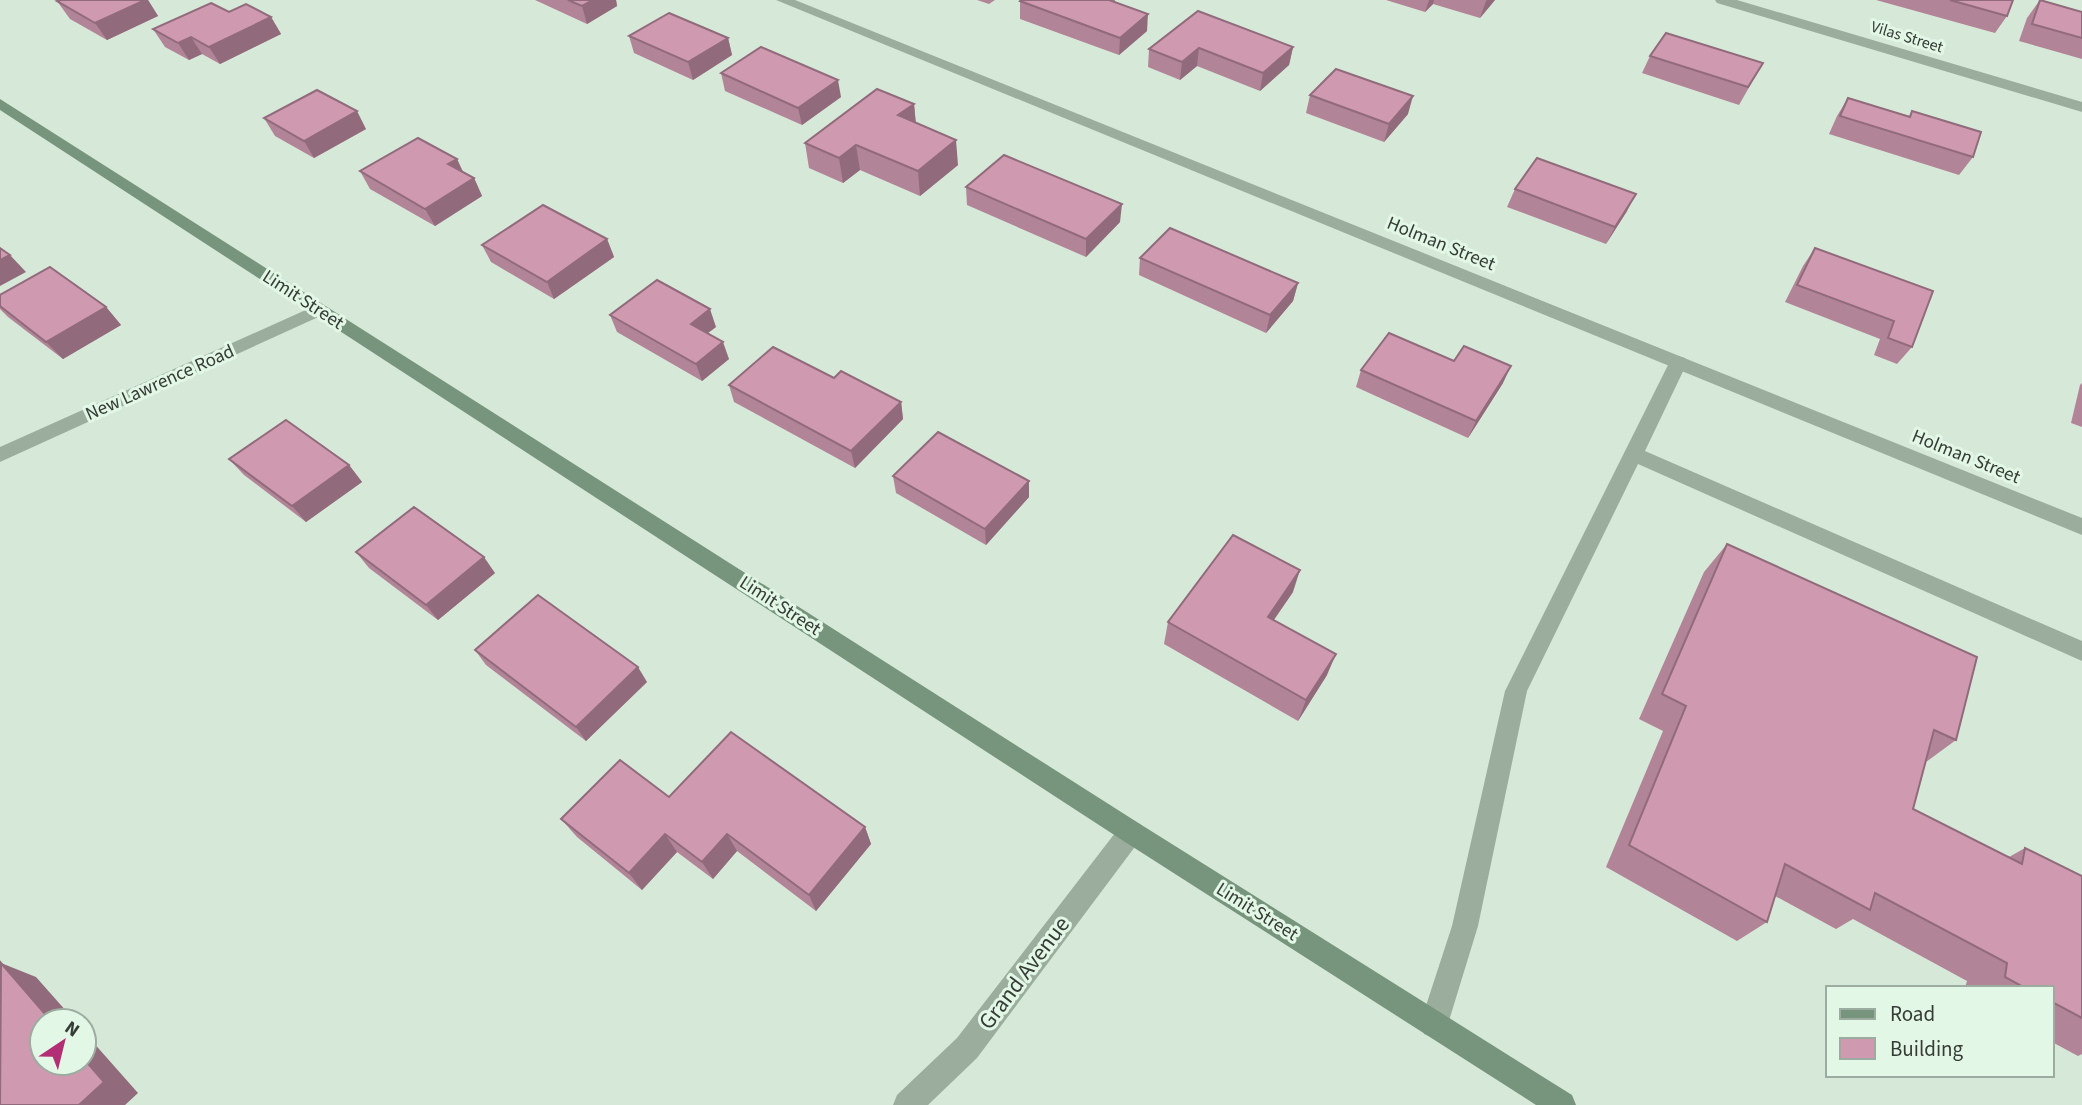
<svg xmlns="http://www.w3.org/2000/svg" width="2082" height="1105" viewBox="0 0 2082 1105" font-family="'Source Sans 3',sans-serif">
<rect width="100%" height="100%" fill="#d6e9d9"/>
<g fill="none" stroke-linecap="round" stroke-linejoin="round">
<polygon fill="#9bae9e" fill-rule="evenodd" points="1678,356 1685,358 1687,363 1645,451 2082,641 2082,661 1638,464 1527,691 1478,926 1448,1024 1444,1034 1434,1038 1424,1034 1420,1024 1452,926 1505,691 1669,363 1671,358"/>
<g fill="#9bae9e" fill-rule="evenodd">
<polygon points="776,0 795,0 2082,518 2082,535"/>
<polygon points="1715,0 1737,0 2082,102 2082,112 1717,3"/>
<polygon points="319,304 325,306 328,310 325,314 0,462 0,447"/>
<polygon points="1131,820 1140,824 1143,832 1140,840 977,1058 928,1105 893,1105 897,1095 957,1038 1122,824"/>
</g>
<polygon fill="#77947c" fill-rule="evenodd" points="0,99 1140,824 1572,1095 1576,1105 1536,1105 1122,840 0,110"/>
</g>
<g fill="#b28497">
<polygon points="61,0 148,0 158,16 107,40 70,19 57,1"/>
<polygon points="535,0 616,0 617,6 587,24"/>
<polygon points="977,0 995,0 989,4"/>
<polygon points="1115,0 1115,2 1147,31 1119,55 1020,19 1020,1"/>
<polygon points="1386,0 1495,0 1480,18 1433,4 1425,12"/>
<polygon points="1876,0 2013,0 2007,16 1995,33"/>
<polygon points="2040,0 2082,12 2082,59 2019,41 2027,18"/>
<polygon points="229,12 271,17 281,34 220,64 202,54 189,60 165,47 153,29"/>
<polygon points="629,36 728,38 732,55 693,80 634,53"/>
<polygon points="1293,47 1289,65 1260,91 1197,66 1180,80 1148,67 1149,49"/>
<polygon points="1650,56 1763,63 1739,105 1642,73"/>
<polygon points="721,73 841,97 802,125 725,91"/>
<polygon points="1310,95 1408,114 1384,142 1306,113"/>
<polygon points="1848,98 1909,116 1912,111 1973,157 1959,175 1829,134 1837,116"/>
<polygon points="914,104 916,123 958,165 920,196 860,170 843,183 809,168 805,143"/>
<polygon points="264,118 366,129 314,158 275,136"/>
<polygon points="457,159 463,173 474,178 482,196 435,226 370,189 360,171"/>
<polygon points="966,187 1120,222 1086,257 967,205"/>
<polygon points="1515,189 1627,211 1606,244 1507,207"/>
<polygon points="607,239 614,257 554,299 491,262 482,245"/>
<polygon points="1815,248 1933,291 1912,347 1897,364 1874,355 1880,339 1785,302 1803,266"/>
<polygon points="1140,258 1298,283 1293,301 1266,333 1139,275"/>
<polygon points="0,295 106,307 121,325 63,359 8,317 0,309"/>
<polygon points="610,315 716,327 708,333 729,359 702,381 617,332"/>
<polygon points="1361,370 1503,383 1468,438 1356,387"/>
<polygon points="834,378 901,402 903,419 855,468 734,402 729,385"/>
<polygon points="2082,383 2082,427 2071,423 2080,385"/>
<polygon points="229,459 349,465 362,482 306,522 244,475"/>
<polygon points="893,476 1029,497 986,545 896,493"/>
<polygon points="1727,544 1956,740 1926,762 1913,809 2009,857 2025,848 2082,876 2082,1054 2078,1056 2052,1042 2052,988 1965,988 1967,981 1853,919 1836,929 1775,896 1767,922 1737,941 1606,867 1663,731 1639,719 1704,572"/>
<polygon points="356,552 495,573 438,620 369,568"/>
<polygon points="1293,592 1274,620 1327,675 1298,721 1164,644 1168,622"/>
<polygon points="475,650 647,682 586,741 486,665"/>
<polygon points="669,797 865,827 871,844 816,911 737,851 713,879 677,852 642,890 577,837 561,819"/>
</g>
<g fill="#916b7b">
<polygon points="145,0 148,0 158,16 107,40 95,23"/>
<polygon points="593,0 616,0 617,6 587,24 582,6"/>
<polygon points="1429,0 1434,0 1433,4 1425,12"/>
<polygon points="1487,0 1495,0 1480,18 1486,1"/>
<polygon points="1148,14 1147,31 1119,55 1120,38"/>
<polygon points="271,17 281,34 220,64 209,47"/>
<polygon points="191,37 202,54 189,60 178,43"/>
<polygon points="728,38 732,55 693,80 688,62"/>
<polygon points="1293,47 1289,65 1260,91 1263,73"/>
<polygon points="1199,48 1197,66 1180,80 1182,62"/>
<polygon points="838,80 841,97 802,125 798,108"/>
<polygon points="1413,96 1408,114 1384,142 1389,124"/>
<polygon points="914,104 916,128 898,115"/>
<polygon points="357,111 366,129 314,158 304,141"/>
<polygon points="956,140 958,165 920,196 918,171"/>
<polygon points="856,145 860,170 843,183 839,158"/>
<polygon points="457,159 465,176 448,164"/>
<polygon points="474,178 482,196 435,226 425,209"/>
<polygon points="1636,194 1627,211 1606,244 1615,227"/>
<polygon points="1122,204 1120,222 1086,257 1086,239"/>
<polygon points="607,239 614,257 554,299 547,282"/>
<polygon points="10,255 26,272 0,286 0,260"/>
<polygon points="1298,283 1293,301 1266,333 1270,315"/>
<polygon points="106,307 121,325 63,359 46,342"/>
<polygon points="710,309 716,327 697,341 691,324"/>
<polygon points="723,342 729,359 702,381 696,364"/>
<polygon points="1511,366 1503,383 1468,438 1476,421"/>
<polygon points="901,402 903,419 855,468 851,451"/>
<polygon points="349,465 362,482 306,522 292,506"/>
<polygon points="1029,481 1029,497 986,545 985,529"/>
<polygon points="484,557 495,573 438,620 426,605"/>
<polygon points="1300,570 1293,592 1261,638 1268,617"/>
<polygon points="1336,654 1327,675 1298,721 1306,700"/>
<polygon points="638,667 647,682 586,741 576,727"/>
<polygon points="865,827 871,844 816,911 809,895"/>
<polygon points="665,834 677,852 642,890 629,873"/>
<polygon points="727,834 737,851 713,879 702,862"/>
<polygon points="1,963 36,977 75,1021 51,1021"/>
<polygon points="84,1032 138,1093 125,1105 79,1105 84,1059"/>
</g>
<g fill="#cf99b0" stroke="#916b7b" stroke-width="2">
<polygon points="61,0 145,0 95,23 57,1"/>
<polygon points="568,0 593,0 582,6"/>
<polygon points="1021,0 1109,0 1148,14 1120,38 1020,1"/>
<polygon points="1950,0 2013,0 2007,16"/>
<polygon points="2040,0 2082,12 2082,38 2032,24"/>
<polygon points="211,3 229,12 246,4 271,17 209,47 191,37 178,43 153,29"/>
<polygon points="1198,11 1293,47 1263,73 1199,48 1182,62 1149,49"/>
<polygon points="669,13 728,38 688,62 629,36"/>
<polygon points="1666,33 1763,63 1748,87 1650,56"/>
<polygon points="761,47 838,80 798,108 721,73"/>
<polygon points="1336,69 1413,96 1389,124 1310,95"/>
<polygon points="877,89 914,104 898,115 956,140 918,171 856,145 839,158 805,143"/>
<polygon points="317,90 357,111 304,141 264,118"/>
<polygon points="1848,98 1910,117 1912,111 1981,132 1973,157 1840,116"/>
<polygon points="418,138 457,159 448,164 474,178 425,209 360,171"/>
<polygon points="1004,155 1122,204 1086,239 966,187"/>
<polygon points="1537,158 1636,194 1615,227 1515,189"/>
<polygon points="543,205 607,239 547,282 482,245"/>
<polygon points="1170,228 1298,283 1270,315 1140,258"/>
<polygon points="0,248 10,255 0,260"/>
<polygon points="1815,248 1933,291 1912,347 1888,338 1894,321 1797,285"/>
<polygon points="50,267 106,307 46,342 0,306 0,295"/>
<polygon points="657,280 710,309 691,324 723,342 696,364 610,315"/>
<polygon points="1389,333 1454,361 1464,346 1511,366 1476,421 1361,370"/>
<polygon points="773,347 834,378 841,371 901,402 851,451 729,385"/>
<polygon points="286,420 349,465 292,506 229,459"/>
<polygon points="938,432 1029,481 985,529 893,476"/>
<polygon points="414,507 484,557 426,605 356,552"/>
<polygon points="1233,535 1300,570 1268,617 1336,654 1306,700 1168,622"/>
<polygon points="1727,544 1977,657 1956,740 1934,730 1913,809 2022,864 2025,848 2082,876 2082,1018 2052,1002 2052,988 2025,988 2005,977 2007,963 1875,893 1870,910 1785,864 1767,922 1629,845 1686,706 1662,694"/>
<polygon points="538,595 638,667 576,727 475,650"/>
<polygon points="731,732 865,827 809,895 727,834 702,862 665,834 629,873 561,819 620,760 669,797"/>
<polygon points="1,963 51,1021 42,1021 42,1063 84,1063 84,1059 104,1082 79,1105 0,1105"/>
</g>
<g text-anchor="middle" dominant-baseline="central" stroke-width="6" stroke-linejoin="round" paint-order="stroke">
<g font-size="16" fill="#353c36" stroke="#e3f7e6">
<text transform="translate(1907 37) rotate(17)">Vilas Street</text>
</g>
<g font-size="19" fill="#353c36" stroke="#e3f7e6">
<text transform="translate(1441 244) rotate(22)">Holman Street</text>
<text transform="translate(303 300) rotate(33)">Limit Street</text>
<text transform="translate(160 383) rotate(-24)">New Lawrence Road</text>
<text transform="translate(1966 457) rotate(22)">Holman Street</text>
<text transform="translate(780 606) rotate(33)">Limit Street</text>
<text transform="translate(1257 912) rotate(32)">Limit Street</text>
</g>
<g font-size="23" fill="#353c36" stroke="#e3f7e6">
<text transform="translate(1024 973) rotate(-53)">Grand Avenue</text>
</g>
</g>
<rect x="1826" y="986" width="228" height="91" fill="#e3f7e6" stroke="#9daca0" stroke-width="2"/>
<rect x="1840" y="1009" width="35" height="10" fill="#77947c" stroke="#9daca0" stroke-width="2"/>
<text x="1890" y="1021" font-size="21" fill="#353c36">Road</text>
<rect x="1840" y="1038" width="35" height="21" fill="#cf99b0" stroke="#9daca0" stroke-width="2"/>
<text x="1890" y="1056" font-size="21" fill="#353c36">Building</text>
<g transform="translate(63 1042) rotate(35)"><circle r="33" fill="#e3f7e6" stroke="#9daca0" stroke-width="2"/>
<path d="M0-5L12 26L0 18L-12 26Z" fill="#b22e75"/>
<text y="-10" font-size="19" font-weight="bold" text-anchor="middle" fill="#353c36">N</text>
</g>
</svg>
